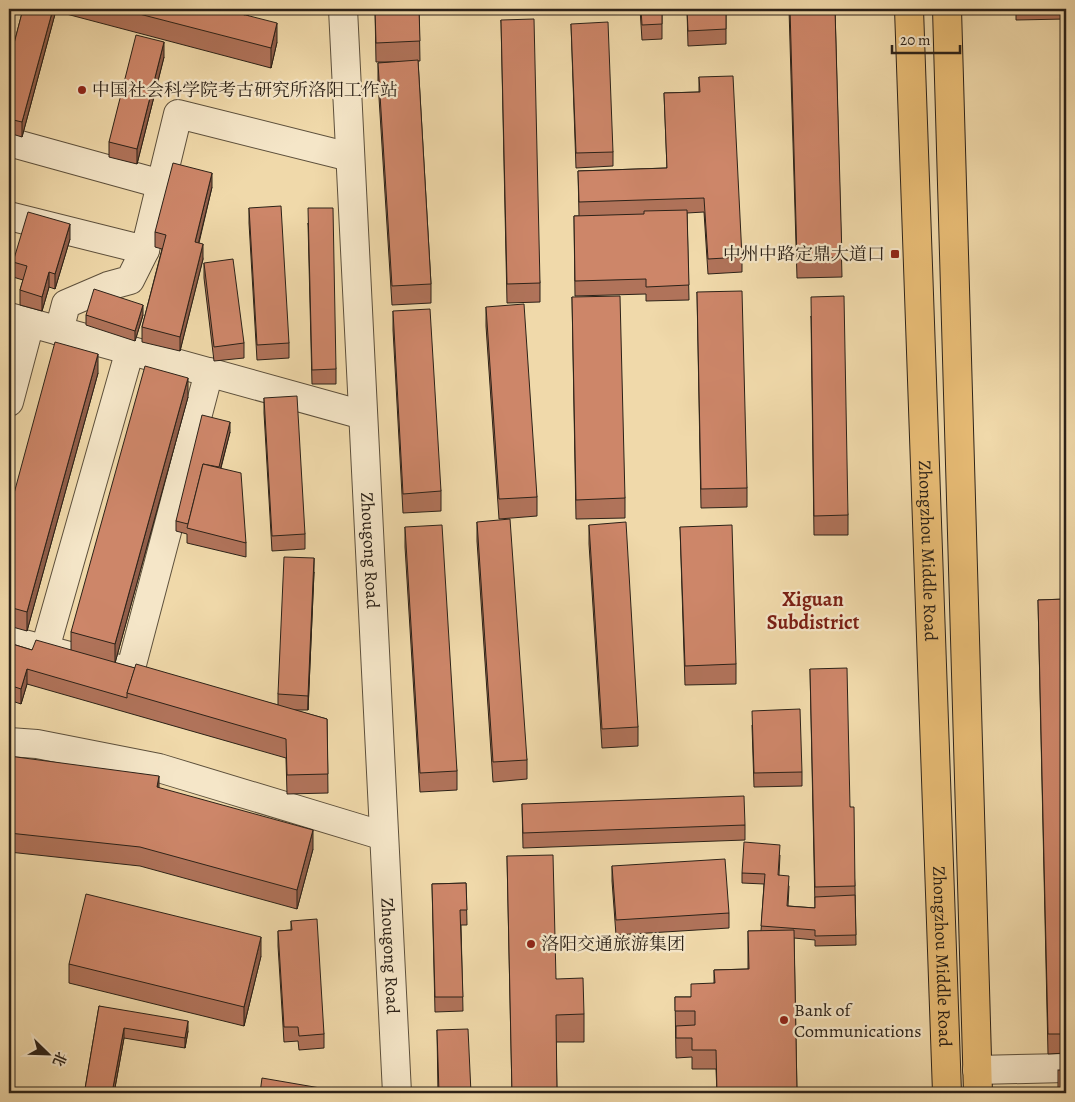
<svg xmlns="http://www.w3.org/2000/svg" width="1075" height="1102" viewBox="0 0 1075 1102" font-family="Alegreya,'Noto Serif SC',serif">
<rect width="100%" height="100%" fill="#f0d9aa"/>
<filter id="stains"><feTurbulence type="fractalNoise" baseFrequency=".004" numOctaves="4"/><feColorMatrix values="0 0 0 0 .2 0 0 0 0 .09 0 0 0 0 .02 0 0 0 .5 -.17"/></filter>
<radialGradient id="worn" r=".72"><stop offset=".6" stop-color="#630" stop-opacity="0"/><stop offset="1" stop-color="#630" stop-opacity=".3"/></radialGradient>
<g fill="none" stroke-linecap="round" stroke-linejoin="round">
<defs>
<g id="minor">
<path id="s1" d="M343 9 397 1093"/>
<polyline points="9,142 161,184 178,114 350,157"/>
<polyline points="9,216 145,250 161,184"/>
<polyline points="9,317 363,415"/>
<polyline points="59,331 66,304 108,286 130,280 145,250"/>
<polyline points="9,402 30,323"/>
<polyline points="9,640 130,672 209,372"/>
<polyline points="45,649 130,350"/>
<polyline points="9,742 37,744 159,768 384,836"/>
<polyline points="977,1070 1066,1068"/>
</g>
<g id="major">
<path id="s2" d="M909 9 947 1093"/>
<polyline points="947,9 978,1093"/>
</g>
</defs>
<use href="#minor" stroke="#5d503c" stroke-width="30"/>
<use href="#major" stroke="#2c2218" stroke-width="30"/>
<use href="#minor" stroke="#f5e6c8" stroke-width="28"/>
<use href="#major" stroke="#e8bc75" stroke-width="28"/>
</g>
<g fill="#b0735a" stroke="#2c2218">
<polygon points="23,9 250,9 248,16 277,42 271,68 55,11 55,14 22,137 9,133 9,63"/>
<polygon points="375,9 419,9 420,61 418,61 431,284 431,303 392,305 378,82 378,63 395,62 376,62"/>
<polygon points="640,9 662,9 662,39 642,40"/>
<polygon points="687,9 726,9 726,44 688,46"/>
<polygon points="789,9 835,9 842,277 797,278"/>
<polygon points="1016,9 1066,9 1066,19 1016,20"/>
<polygon points="501,20 540,283 540,302 507,303"/>
<polygon points="571,24 613,152 613,166 576,168"/>
<polygon points="164,57 137,164 109,157 109,142"/>
<polygon points="699,77 742,257 742,272 708,274 704,212 687,213 689,300 646,301 646,294 575,296 574,216 579,216 578,171 667,168 664,93 699,92"/>
<polygon points="212,187 199,243 203,259 180,351 142,342 142,327 162,249 155,247 155,232"/>
<polygon points="249,208 289,343 289,358 257,360 249,223"/>
<polygon points="308,223 336,369 336,384 312,384"/>
<polygon points="70,239 55,289 49,287 42,311 20,305 20,290 23,280 13,277 13,262"/>
<polygon points="204,263 244,343 244,358 214,361 204,278"/>
<polygon points="697,292 747,488 747,507 701,508"/>
<polygon points="572,297 625,498 625,518 576,519"/>
<polygon points="486,307 537,497 537,516 499,519 486,326"/>
<polygon points="393,311 441,491 441,511 403,513 393,330"/>
<polygon points="86,315 143,315 135,341 86,325"/>
<polygon points="811,316 848,515 848,535 814,535"/>
<polygon points="98,373 27,631 9,626 9,512"/>
<polygon points="188,397 115,663 278,705 278,694 314,572 308,710 294,710 327,719 328,793 287,794 286,758 27,684 21,704 9,700 9,643 32,650 71,650 71,632"/>
<polygon points="264,398 305,534 305,549 272,551 264,413"/>
<polygon points="230,432 221,468 246,543 246,557 187,543 187,534 176,531 176,521"/>
<polygon points="477,522 527,760 527,779 493,782 477,541"/>
<polygon points="589,525 638,727 638,746 602,748 589,544"/>
<polygon points="405,527 457,771 457,790 420,792 405,547"/>
<polygon points="680,527 736,664 736,684 685,685"/>
<polygon points="1066,599 1066,1053 1048,1054 1038,600"/>
<polygon points="810,669 850,807 855,886 856,945 815,946 815,940 794,938 797,1093 717,1093 716,1069 692,1069 692,1057 676,1058 675,997 691,997 714,983 714,970 748,969 748,931 761,931 764,884 742,883 742,873 780,855 779,875 789,886 788,906 815,908"/>
<polygon points="752,725 802,772 802,786 754,787"/>
<polygon points="9,756 159,788 313,849 297,909 140,866 9,852"/>
<polygon points="522,804 745,825 745,840 523,848"/>
<polygon points="507,856 556,979 584,1014 584,1042 556,1042 557,1093 512,1093"/>
<polygon points="612,866 729,913 729,928 616,935 612,881"/>
<polygon points="466,883 467,925 461,925 463,1011 435,1012 432,884"/>
<polygon points="291,921 324,1034 324,1048 299,1050 298,1041 284,1042 278,946 278,931 291,930"/>
<polygon points="261,956 244,1026 69,983 69,964"/>
<polygon points="99,1006 188,1031 185,1048 124,1038 114,1093 85,1093 85,1089"/>
<polygon points="437,1030 471,1093 438,1093"/>
</g>
<g fill="#905e4a" stroke="#2c2218">
<polygon points="53,9 55,9 55,14 22,137 22,122"/>
<polygon points="246,9 250,9 244,34 244,19"/>
<polygon points="277,23 277,42 271,68 271,48"/>
<polygon points="164,42 164,57 137,164 137,149"/>
<polygon points="212,173 212,187 195,257 195,242"/>
<polygon points="70,224 70,239 55,289 55,274"/>
<polygon points="203,244 203,259 180,351 180,337"/>
<polygon points="49,272 49,287 42,311 42,297"/>
<polygon points="143,305 143,315 135,341 135,331"/>
<polygon points="98,354 98,373 27,631 27,612"/>
<polygon points="188,378 188,397 115,663 115,644"/>
<polygon points="230,422 230,432 217,482 217,472"/>
<polygon points="314,558 314,572 308,710 308,696"/>
<polygon points="27,669 27,684 21,704 21,689"/>
<polygon points="159,776 159,796 157,787"/>
<polygon points="313,830 313,849 297,909 297,890"/>
<polygon points="261,937 261,956 244,1026 244,1007"/>
<polygon points="188,1021 188,1031 185,1048 185,1038"/>
<polygon points="124,1028 124,1038 114,1093 112,1093"/>
</g>
<g fill="#cd8669" stroke="#2c2218">
<polygon points="23,9 53,9 22,122 9,119 9,63"/>
<polygon points="120,9 222,9 277,23 271,48"/>
<polygon points="222,9 246,9 245,15"/>
<polygon points="375,9 419,9 420,41 376,43"/>
<polygon points="641,9 662,9 662,24 642,25"/>
<polygon points="687,9 726,9 726,29 688,31"/>
<polygon points="790,9 835,9 842,257 797,259"/>
<polygon points="534,19 540,283 507,284 501,20"/>
<polygon points="608,22 613,152 576,153 571,24"/>
<polygon points="136,35 164,42 137,149 109,142"/>
<polygon points="418,60 431,284 392,286 378,63"/>
<polygon points="733,76 742,257 708,259 704,198 579,202 578,171 667,168 664,93 700,92 699,77"/>
<polygon points="173,163 212,173 195,242 203,244 180,337 142,327 166,235 155,232"/>
<polygon points="281,206 289,343 257,345 249,208"/>
<polygon points="308,208 333,208 336,369 312,370"/>
<polygon points="687,210 689,285 646,287 646,279 575,281 574,216 644,214 644,211"/>
<polygon points="28,212 70,224 55,274 49,272 42,297 20,290 27,266 13,262"/>
<polygon points="233,259 244,343 214,347 204,263"/>
<polygon points="94,289 143,305 135,331 86,315"/>
<polygon points="742,291 747,488 701,489 697,292"/>
<polygon points="620,296 625,498 576,500 572,297"/>
<polygon points="844,296 848,515 814,516 811,297"/>
<polygon points="524,304 537,497 499,499 486,307"/>
<polygon points="430,309 441,491 403,494 393,311"/>
<polygon points="55,342 98,354 27,612 9,607 9,512"/>
<polygon points="145,366 188,378 115,644 71,632"/>
<polygon points="297,396 305,534 272,536 264,398"/>
<polygon points="202,415 230,422 219,467 203,464 188,524 176,521"/>
<polygon points="203,464 241,473 246,543 187,528"/>
<polygon points="510,519 527,760 493,762 477,522"/>
<polygon points="626,522 638,727 602,729 589,525"/>
<polygon points="442,525 457,771 420,773 405,527"/>
<polygon points="732,525 736,664 685,666 680,527"/>
<polygon points="284,557 314,558 308,696 278,694"/>
<polygon points="1066,599 1066,1034 1048,1034 1038,600"/>
<polygon points="36,640 135,668 127,693 127,698 27,669 21,689 9,685 9,643 32,650"/>
<polygon points="136,664 327,719 328,774 287,775 286,739 127,693"/>
<polygon points="847,668 850,807 854,807 855,886 815,887 810,669"/>
<polygon points="800,709 802,772 754,773 752,711"/>
<polygon points="9,756 159,776 157,787 313,830 297,890 140,847 9,833"/>
<polygon points="744,796 745,825 523,833 522,804"/>
<polygon points="744,842 780,845 778,875 789,876 787,906 815,908 815,897 855,895 856,935 815,936 815,930 761,926 765,874 742,873"/>
<polygon points="553,855 556,979 583,978 584,1014 556,1015 557,1093 512,1093 507,856"/>
<polygon points="725,859 729,913 616,920 612,866"/>
<polygon points="466,883 467,910 460,910 463,997 435,997 432,884"/>
<polygon points="86,894 261,937 244,1007 69,964"/>
<polygon points="317,919 324,1034 299,1036 298,1027 284,1027 278,931 292,930 291,921"/>
<polygon points="794,930 797,1093 717,1093 716,1050 692,1050 692,1038 676,1038 676,1026 695,1025 695,1011 675,1011 675,997 691,997 691,984 715,983 714,970 749,969 748,931"/>
<polygon points="99,1006 188,1021 185,1038 124,1028 112,1093 85,1089"/>
<polygon points="468,1029 471,1093 439,1093 437,1030"/>
<rect x="1058" y="1070" width="8" height="23"/>
<polygon points="262,1078 326,1089 325,1093 260,1093"/>
<polygon points="9,1089 34,1093 9,1093"/>
</g>
<g fill="#8f2418" stroke="#f5e6c8" stroke-width="2">
<circle cx="82" cy="90" r="5"/>
<rect x="890" y="249" width="10" height="10" rx="2.5"/>
<circle cx="531" cy="944" r="5"/>
<circle cx="784" cy="1020" r="5"/>
</g>
<g text-anchor="middle" dominant-baseline="central" stroke-width="4.5" stroke-linejoin="round" paint-order="stroke">
<g font-size="18" fill="#2c2218" stroke="#f5e6c8" text-anchor="start">
<text x="92" y="90">中国社会科学院考古研究所洛阳工作站</text>
<text x="885" y="254" text-anchor="end">中州中路定鼎大道口</text>
<text x="541" y="944">洛阳交通旅游集团</text>
<text x="794" y="1010">Bank of<tspan x="794" dy="21">Communications</tspan></text>
</g>
<g font-size="18" fill="#2c2218" stroke="#f5e6c8">
<text stroke="none"><textPath href="#s1" startOffset="542">Zhougong Road</textPath></text>
<text stroke="none"><textPath href="#s2" startOffset="542">Zhongzhou Middle Road</textPath></text>
<text stroke="none"><textPath href="#s1" startOffset="948">Zhougong Road</textPath></text>
<text stroke="none"><textPath href="#s2" startOffset="948">Zhongzhou Middle Road</textPath></text>
</g>
<g font-size="20" font-weight="bold" fill="#7a1f14" stroke="#f5e6c8">
<text x="813" y="599">Xiguan<tspan x="813" dy="23">Subdistrict</tspan></text>
</g>
</g>
<rect width="1075" height="1102" fill="none" stroke="#f0d9aa" stroke-width="30"/>
<rect x="10" y="10" width="1055" height="1082" fill="none" stroke="#2c2218" stroke-width="2.5"/>
<rect x="15" y="15" width="1045" height="1072" fill="none" stroke="#2c2218"/>
<g transform="translate(48 1054) rotate(113)" stroke="#f5e6c8" stroke-width="4" paint-order="stroke">
<path d="M0-4L9 19L0 12L-9 19Z" fill="#2c2218"/>
<text y="-8" font-size="14" font-weight="bold" text-anchor="middle" fill="#2c2218">北</text>
</g>
<path d="M892 45v8h68v-8" fill="none" stroke="#2c2218" stroke-width="2.5"/>
<text x="900" y="45" font-size="15" fill="#2c2218" stroke="#f5e6c8" stroke-width="4" paint-order="stroke">20 m</text>
<rect width="100%" height="100%" filter="url(#stains)"/>
<rect width="100%" height="100%" fill="url(#worn)"/>
</svg>
